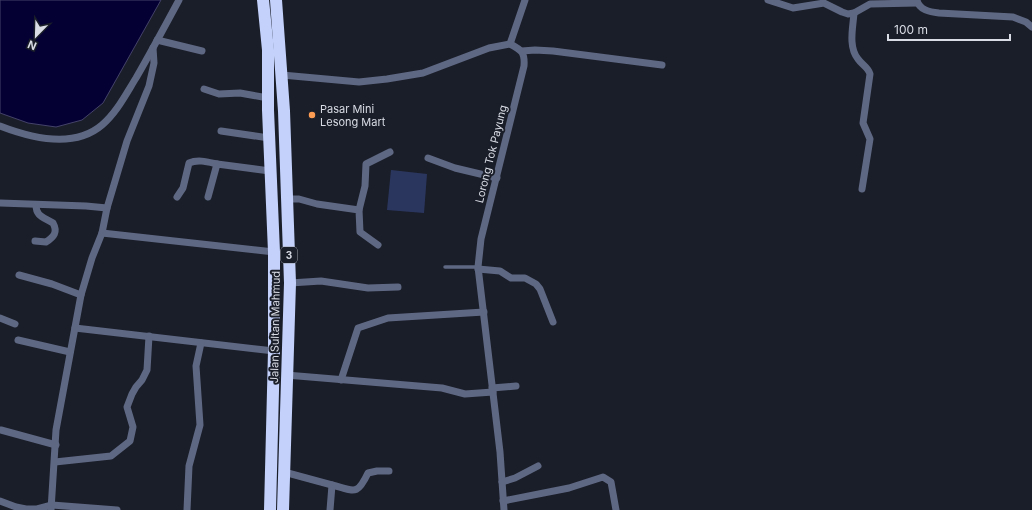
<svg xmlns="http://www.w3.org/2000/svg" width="1032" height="510" viewBox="0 0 1032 510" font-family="Inter,sans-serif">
<rect width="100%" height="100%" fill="#1a1e29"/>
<polygon fill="#2b365f" points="391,170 427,174 424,213 387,210"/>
<polygon fill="#040034" stroke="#444269" points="0,0 161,0 103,103 82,120 56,127 28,123 0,113"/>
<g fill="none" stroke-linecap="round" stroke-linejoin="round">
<polyline stroke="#5f6883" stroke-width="3.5" points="445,267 478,267"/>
<g stroke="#5f6883" stroke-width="7">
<polyline points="768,0 793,8 824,3 842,12 848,14 854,13 870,4 917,3"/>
<path d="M917 0C919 10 930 12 939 13L1013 17 1026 22 1032 27"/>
<path d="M854 13C853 27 848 47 858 59 862 65 868 67 870 74L863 123 870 139 862 189"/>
<polyline points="157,40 202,51"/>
<polyline points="510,44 525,0"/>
<polyline points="522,51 535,50 553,51 662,65"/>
<path d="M282 75 359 82 387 79 423 73 489 48 510 44C522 50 525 53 524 66L481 239 478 267 500 452 504 510"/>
<polyline points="204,89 219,94 240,93 268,98"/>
<path d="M0 126C31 138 74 149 102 125 117 112 126 94 136 78 151 52 165 26 179 0"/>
<polyline points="221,131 269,138"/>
<polyline points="428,158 455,168 497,178"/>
<path d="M177 197 183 188 189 163C198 159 208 162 217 164"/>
<polyline points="208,197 217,164 270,171"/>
<polyline points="288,199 299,199 317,204 359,210 360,232 378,245"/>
<polyline points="0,203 86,206 107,208"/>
<polyline points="359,210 365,186 366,164 390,152"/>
<polyline points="102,233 274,252"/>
<path d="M35 241 46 242C54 237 58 232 53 223 44 217 36 217 36 205"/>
<polyline points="478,269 500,271 511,278 525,278 536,284 540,289 553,322"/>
<polyline points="19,275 52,284 81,295"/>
<polyline points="290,283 321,281 368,288 398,287"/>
<polyline points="0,318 15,324"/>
<polyline points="75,328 274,351"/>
<polyline points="18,340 70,352"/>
<polyline points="286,375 442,388 465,394 493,392"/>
<polyline points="341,380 358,328 388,318 484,312"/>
<polyline points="492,388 516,386"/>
<polyline points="1,430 56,445"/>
<polyline points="55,462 111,456 130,441 133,427 127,407 132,394 136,387 142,380 147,370 149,336"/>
<polyline points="284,472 332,485 330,510"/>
<polyline points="502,482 515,478 538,466"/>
<path d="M332 485C355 491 357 496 368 473L377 471H389"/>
<polyline points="0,501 16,507 26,509 37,509 52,505 117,510"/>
<polyline points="503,501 569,488 603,477 611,482 616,510"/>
<polyline points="51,510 56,430 81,295 92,258 102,233 107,208 127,141 149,86 154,63 153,48"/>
<polyline points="187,510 189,466 200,425 196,366 201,343"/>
</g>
<g stroke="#c3d1fb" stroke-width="12">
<polyline points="263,0 268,50 268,110 274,252 274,351 270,510"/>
<polyline points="276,0 284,111 290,283 283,510"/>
</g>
</g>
<circle fill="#fd9d54" stroke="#1a1e29" stroke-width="1.5" cx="312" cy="115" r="4"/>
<g text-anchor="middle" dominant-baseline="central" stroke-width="4" stroke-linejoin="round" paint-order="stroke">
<rect fill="#1a1e29" stroke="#a0a3ac" stroke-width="1" x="281" y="247" width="16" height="16" rx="3"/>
<g font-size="10" font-weight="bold" fill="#d9dce4">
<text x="289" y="255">3</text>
</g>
<g font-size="11" fill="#d9dce4" stroke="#1a1e29" text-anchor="start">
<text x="320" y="109">Pasar Mini<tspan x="320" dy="13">Lesong Mart</tspan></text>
</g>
<g font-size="11" fill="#d9dce4" stroke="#1a1e29">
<text transform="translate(491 154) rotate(-76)">Lorong Tok Payung</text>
<text transform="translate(275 327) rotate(-89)">Jalan Sultan Mahmud</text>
</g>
</g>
<g transform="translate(36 36) rotate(203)" stroke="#1a1e29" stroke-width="3" paint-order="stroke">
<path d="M0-3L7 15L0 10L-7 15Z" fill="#d9dce4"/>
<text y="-6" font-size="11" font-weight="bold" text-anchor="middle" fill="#d9dce4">N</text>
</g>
<path d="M888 34v6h122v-6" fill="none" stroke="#d9dce4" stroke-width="2"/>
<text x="894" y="34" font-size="12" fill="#d9dce4" stroke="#1a1e29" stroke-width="3" paint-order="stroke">100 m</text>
</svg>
